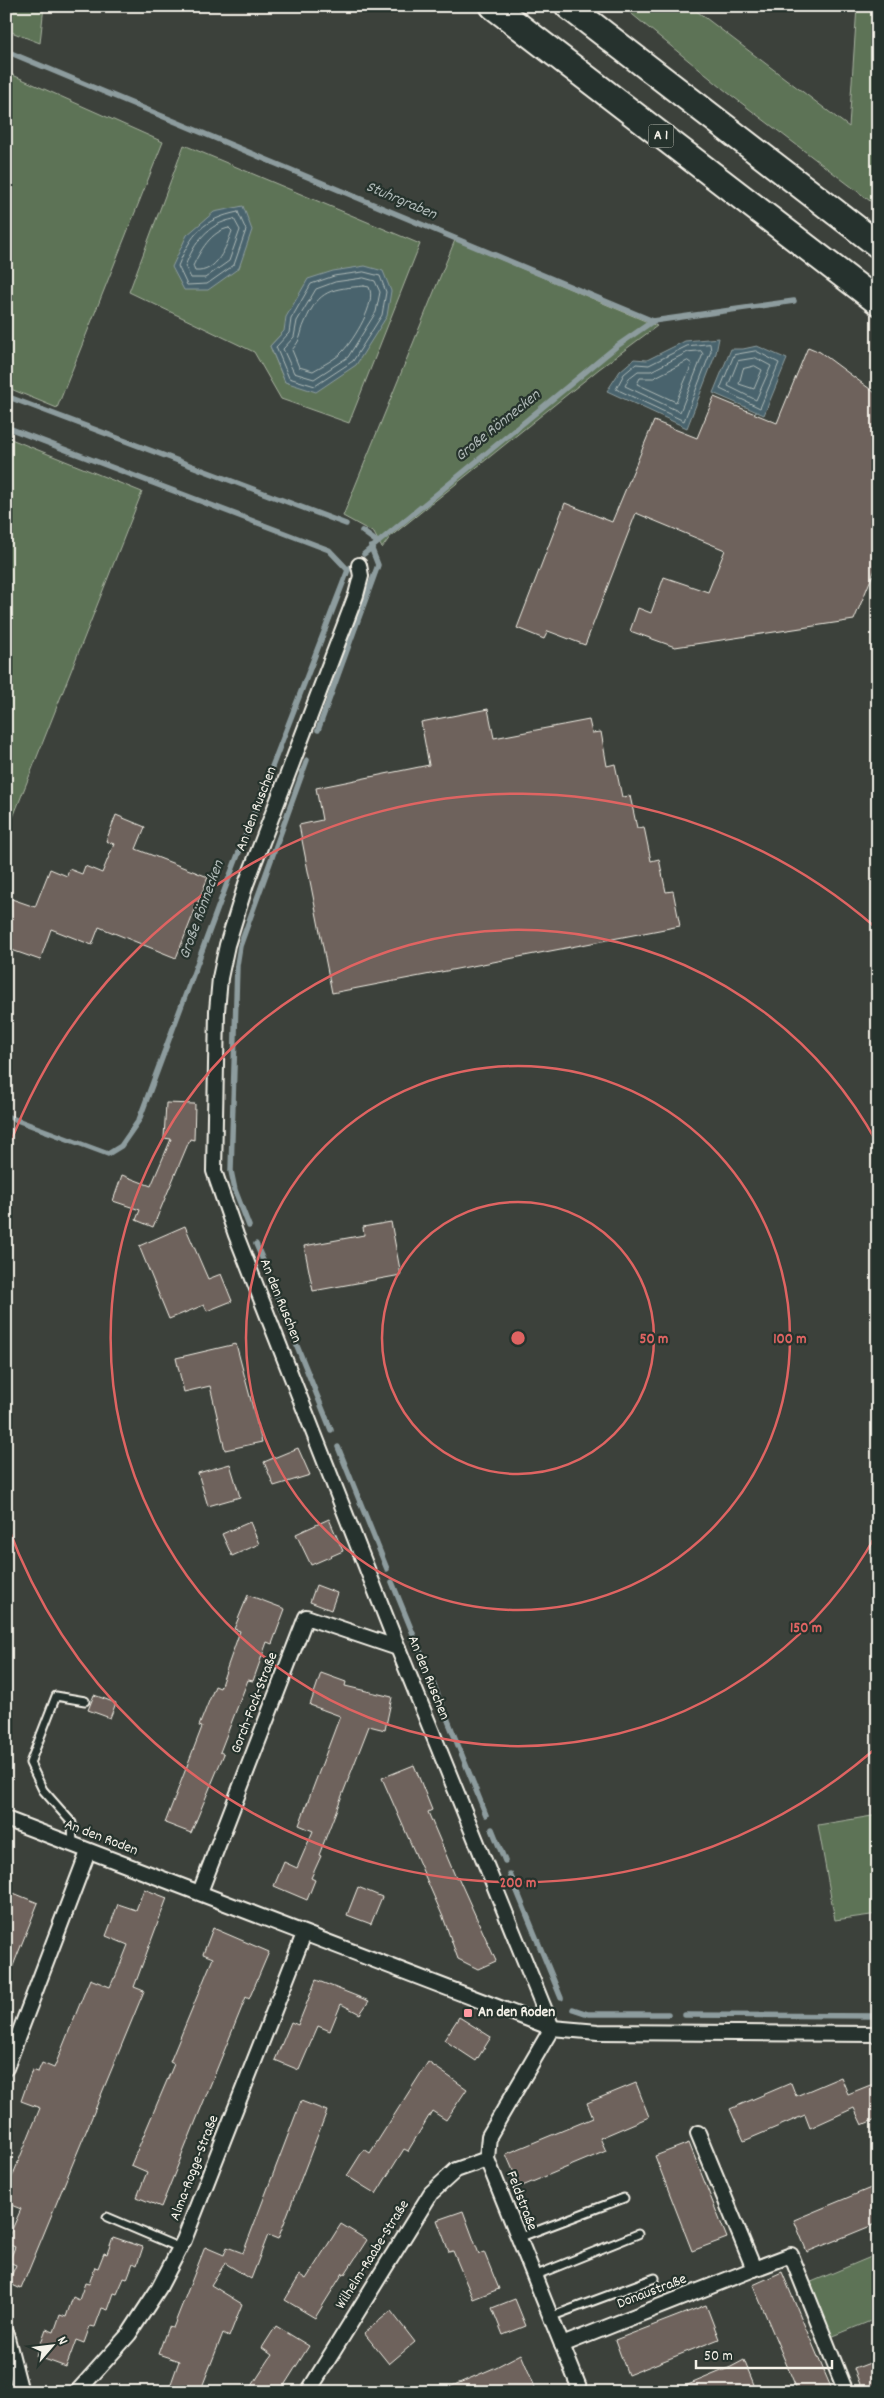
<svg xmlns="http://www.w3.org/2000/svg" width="884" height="2398" viewBox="0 0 884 2398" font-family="Dekko,sans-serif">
<rect width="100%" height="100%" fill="#3c413b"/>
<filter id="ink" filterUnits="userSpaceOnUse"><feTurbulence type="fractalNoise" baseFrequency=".02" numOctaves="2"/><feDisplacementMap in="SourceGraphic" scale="10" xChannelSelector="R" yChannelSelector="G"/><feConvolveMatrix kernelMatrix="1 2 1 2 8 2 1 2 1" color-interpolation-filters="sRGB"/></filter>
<g filter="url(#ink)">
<g fill="#5d7357" stroke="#a8b2a0" fill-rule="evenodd">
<polygon points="6,6 44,6 40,43 6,30"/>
<polygon points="622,6 690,6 849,127 857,6 878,6 878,64 872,138 878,142 878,207 727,92"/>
<polygon points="6,72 163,142 57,408 6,387"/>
<path d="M184 145 420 244 349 423 281 399 254 352 129 292ZM284 331 285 382 270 346Z"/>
<polygon points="455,240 657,326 599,369 390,537 382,548 374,533 343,516"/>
<polygon points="6,437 142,492 6,835"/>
<polygon points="878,1815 878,1914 835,1920 818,1825"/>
<polygon points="878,2254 878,2318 831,2337 809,2283"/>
</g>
<g fill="#48646d" stroke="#8d9c9e">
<polygon points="243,206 252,230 239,268 208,290 184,290 172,267 187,235 214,212"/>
<polygon points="365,266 383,271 391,291 387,316 356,365 316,392 285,382 270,346 284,331 286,317 308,279 333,271"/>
<polygon points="719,338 716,353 687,428 607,391 620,371 634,359 647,360 685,341"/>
<polygon points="757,346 787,359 764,415 713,393 731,349 743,349"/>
</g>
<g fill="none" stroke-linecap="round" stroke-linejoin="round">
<g stroke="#afb9b7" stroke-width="1">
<path d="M238 212 246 230 234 265 207 284 187 285 178 266C191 234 203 219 238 212Z"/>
<path d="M234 219 240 230 229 261 205 278H191L185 266C195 242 207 224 234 219Z"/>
<path d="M229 228 232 231C226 247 217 273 195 271L193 266C200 251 211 231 229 228Z"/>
<polygon points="364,272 380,276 386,292 382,315 353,361 315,386 289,378 276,347 289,333 291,319 311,284 334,276"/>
<polygon points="364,278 375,281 380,292 376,312 348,357 314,379 294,373 283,349 294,337 297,321 316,289 335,282"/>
<path d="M364 286 369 287C377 303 354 339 343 351 336 359 323 365 313 371L299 367 292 350C303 337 299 335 305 322 319 289 332 289 364 286Z"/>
<polygon points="710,344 711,351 684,421 616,389 624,374 636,364 649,365 687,346"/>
<polygon points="701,351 703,354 680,412 625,386 629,378 638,371 651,371 688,352"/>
<polygon points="756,351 779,363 760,408 720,389 734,355"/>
<polygon points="756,358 771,366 756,400 728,386 738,361"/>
<polygon points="688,361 692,364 676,402 637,384 640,378 653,378"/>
<polygon points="755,366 762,370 754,389 739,384 743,369"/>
</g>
<g stroke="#8d9c9e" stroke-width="5.5">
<polyline points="6,51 653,321 794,301"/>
<polyline points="6,396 346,524"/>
<polyline points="6,427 329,550 348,570"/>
<polyline points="362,531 377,542"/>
<polyline points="364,554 617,346 653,321"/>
<polyline points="318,730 378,565 371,547"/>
<polyline points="6,1116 108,1154 121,1146 139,1120 229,878 348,570 351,567"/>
<polyline points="249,1226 235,1190 231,1171 237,965 240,946 307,760"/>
<polyline points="256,1244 265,1265"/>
<polyline points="274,1289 331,1430"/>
<polyline points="338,1447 387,1569"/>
<polyline points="392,1582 427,1668"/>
<polyline points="431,1678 486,1815"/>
<polyline points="492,1829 505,1861"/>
<polyline points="510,1874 561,1998"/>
<polyline points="573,2009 588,2014 668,2014"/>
<polyline points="685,2015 878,2016"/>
</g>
</g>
<g fill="#6e625b" stroke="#f4f1e8">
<polygon points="808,347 820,352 878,395 878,562 854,620 675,647 630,631 638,608 651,613 664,577 708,592 725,550 636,513 585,645 548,631 544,639 517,628 565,503 612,522 654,421 697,438 714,397 777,423"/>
<polygon points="488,709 494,738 589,720 592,733 601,732 607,766 615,764 622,797 630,796 637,828 644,827 651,861 659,859 666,892 673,891 680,926 332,993 299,825 322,820 316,788 429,765 421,722"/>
<polygon points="116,815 145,827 136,849 208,877 176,958 99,927 92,945 51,929 40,960 6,948 6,897 35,907 50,869 67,876 69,869 82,874 85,866 102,873 114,844 106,841"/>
<polygon points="166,1103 195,1104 194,1140 190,1139 153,1227 136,1220 140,1210 113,1201 122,1175 151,1186 171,1139 164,1138"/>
<polygon points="391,1222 401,1275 313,1291 304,1246 364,1235 363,1227"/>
<polygon points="185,1226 208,1279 221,1274 232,1301 207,1311 204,1305 169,1319 139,1246"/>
<polygon points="236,1344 262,1442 225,1450 210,1386 184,1392 176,1358"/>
<polygon points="298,1448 310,1475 274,1486 264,1462"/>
<polygon points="230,1464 240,1497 208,1506 198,1473"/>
<polygon points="329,1519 343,1551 311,1565 296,1534"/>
<polygon points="250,1522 259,1544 232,1556 222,1534"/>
<polygon points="316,1585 337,1593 331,1610 310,1602"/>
<polygon points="248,1595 285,1609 272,1644 267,1642 253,1681 248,1680 220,1752 224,1754 191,1833 165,1823 202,1727 199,1726 215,1686 220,1688 240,1631 234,1629"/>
<polygon points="321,1673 346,1682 345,1686 392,1697 385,1730 369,1726 319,1855 321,1856 311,1878 315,1880 307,1900 274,1886 284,1862 297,1868 313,1831 299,1825 340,1716 310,1705"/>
<polygon points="94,1695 116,1703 110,1718 88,1710"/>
<polygon points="414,1765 432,1810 428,1812 456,1878 458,1877 496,1961 478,1969 458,1959 443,1917 382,1778"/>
<polygon points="358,1887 382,1897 371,1924 347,1915"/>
<polygon points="144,1889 167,1898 134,1987 144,1991 21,2289 8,2283 16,2265 9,2262 15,2247 6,2243 21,2209 6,2203 6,2192 40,2108 21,2101 32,2070 38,2072 42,2063 54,2068 90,1979 110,1987 114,1978 115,1978 128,1945 106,1936 118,1904 136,1910"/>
<polygon points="6,1890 38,1903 7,1981 6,1981"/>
<polygon points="213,1928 269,1952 249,1999 246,1997 161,2207 137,2197 147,2172 131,2165 174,2064 170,2062 213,1958 203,1954"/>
<polygon points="316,1980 369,2001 360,2014 341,2004 330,2031 318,2026 299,2070 275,2060 291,2022 298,2025"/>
<polygon points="459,2017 491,2037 476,2061 444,2040"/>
<polygon points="428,2062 467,2089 446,2120 432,2111 408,2151 404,2149 376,2194 347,2176 364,2149 370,2153"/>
<polygon points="841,2077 848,2094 878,2082 878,2118 862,2125 854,2108 810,2128 805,2115 744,2141 730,2109 791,2083 796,2096"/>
<polygon points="636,2083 649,2117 600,2138 606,2151 520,2187 506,2154 593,2118 587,2103"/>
<polygon points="301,2101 327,2111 278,2239 268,2235 251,2279 225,2263 211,2285 242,2304 229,2337 223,2333 200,2392 168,2392 179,2361 158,2354 168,2327 173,2328 205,2247 224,2255 227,2247 243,2253"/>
<polygon points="689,2143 727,2238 692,2251 655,2156"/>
<polygon points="878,2185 878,2223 807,2252 794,2220"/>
<polygon points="463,2211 479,2254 484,2252 499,2289 473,2299 453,2251 449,2252 437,2220"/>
<polygon points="341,2224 367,2240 345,2274 343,2273 315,2318 285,2300 300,2275 306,2279"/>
<polygon points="113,2237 143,2247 137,2265 133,2263 127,2279 124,2278 117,2294 114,2293 108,2310 102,2308 95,2327 90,2326 84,2343 76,2340 66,2367 36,2356 46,2329 54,2332 60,2315 66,2317 73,2297 79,2300 85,2283 89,2284 95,2267 98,2268 104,2253 107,2254"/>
<polygon points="782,2272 800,2315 833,2392 798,2392 788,2368 753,2285"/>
<polygon points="515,2299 526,2326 503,2335 492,2308"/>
<polygon points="706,2305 719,2339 628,2375 615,2340"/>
<polygon points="391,2311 415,2342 389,2364 364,2333"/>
<polygon points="276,2326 309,2346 280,2392 248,2392 272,2355 262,2348"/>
<polygon points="521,2354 537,2392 438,2392 494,2368"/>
<polygon points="744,2360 757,2392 671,2392 731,2367"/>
<polygon points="878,2360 878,2392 863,2392 854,2369"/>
</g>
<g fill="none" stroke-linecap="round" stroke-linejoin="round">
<defs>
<g id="service">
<polyline points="73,1845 72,1823 43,1790 30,1763 56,1696 85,1701"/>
<polyline points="107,2217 180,2248"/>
<polyline points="518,2238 624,2198"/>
<polyline points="534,2276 638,2234"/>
<polyline points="550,2317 655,2278"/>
</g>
<g id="minor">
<polyline points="359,565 361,576 356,595 246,884 227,945 220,978 217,1011 214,1171 236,1235 398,1648 552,2028"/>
<polyline points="6,1819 552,2028 598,2032 878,2034"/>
<polyline points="200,1892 306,1617 398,1648"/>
<polyline points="552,2028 489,2136 487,2159 581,2392"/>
<polyline points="6,2068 88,1852"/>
<polyline points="754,2269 791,2255 846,2392"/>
<polyline points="6,2334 21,2392"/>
<polyline points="562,2345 754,2269 698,2133"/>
<polyline points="77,2392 129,2334 159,2288 184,2240 304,1934"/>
<polyline points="308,2392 431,2193 456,2170 487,2159"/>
</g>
<g id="motorway">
<polyline points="493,6 878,302"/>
<polyline points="568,6 878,245"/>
</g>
</defs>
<use href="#service" stroke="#f4f1e8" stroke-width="11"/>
<use href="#minor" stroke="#f4f1e8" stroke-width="18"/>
<use href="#motorway" stroke="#f4f1e8" stroke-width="29"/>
<use href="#service" stroke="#26332d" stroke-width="7"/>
<use href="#minor" stroke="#26332d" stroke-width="14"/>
<use href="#motorway" stroke="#26332d" stroke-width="25"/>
</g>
</g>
<g fill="none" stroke="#df6462" stroke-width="2.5">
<circle cx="518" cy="1338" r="136"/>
<circle cx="518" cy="1338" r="272"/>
<path d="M877 1533A408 408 0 1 1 877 1143"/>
<path d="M875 1749A544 544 0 0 1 7 1524M7 1152A544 544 0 0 1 875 927"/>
</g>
<rect fill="#ff9aa2" stroke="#26332d" stroke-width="2" x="463" y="2008" width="10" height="10" rx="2.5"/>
<g text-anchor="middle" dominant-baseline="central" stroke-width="4.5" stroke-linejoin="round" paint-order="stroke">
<rect fill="#26332d" stroke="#b6b8b0" stroke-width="1" x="648.5" y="124.5" width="25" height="23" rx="4"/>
<g font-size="14" font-weight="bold" fill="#f4f1e8">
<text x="661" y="136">A 1</text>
</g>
<g font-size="15" fill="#f4f1e8" stroke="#26332d">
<text transform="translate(257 809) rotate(-69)">An den Ruschen</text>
<text transform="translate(280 1301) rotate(68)">An den Ruschen</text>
<text transform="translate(428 1678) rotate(68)">An den Ruschen</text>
<text transform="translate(255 1703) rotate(-69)">Gorch-Fock-Straße</text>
<text transform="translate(101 1838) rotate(21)">An den Roden</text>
<text transform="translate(195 2168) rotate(-69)">Alma-Rogge-Straße</text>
<text transform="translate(521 2201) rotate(69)">Feldstraße</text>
<text transform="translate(373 2255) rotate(-58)">Wilhelm-Raabe-Straße</text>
<text transform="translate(652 2292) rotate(-21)">Donaustraße</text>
</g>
<g font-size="15" font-weight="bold" fill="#f4f1e8" stroke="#26332d" text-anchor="start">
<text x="478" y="2013">An den Roden</text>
</g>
<g font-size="16" font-style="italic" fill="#afb9b7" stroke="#26332d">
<text transform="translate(401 201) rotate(23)">Stuhrgraben</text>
<text transform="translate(498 426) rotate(-39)">Große Rönnecken</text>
<text transform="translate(202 910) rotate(-70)">Große Rönnecken</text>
</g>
</g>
<circle cx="518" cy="1338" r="8" fill="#df6462" stroke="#26332d" stroke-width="2.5"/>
<g font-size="15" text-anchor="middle" font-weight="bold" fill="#df6462" stroke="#26332d" stroke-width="4.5" stroke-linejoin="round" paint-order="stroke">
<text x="654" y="1343">50 m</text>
<text x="790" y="1343">100 m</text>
<text x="806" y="1632">150 m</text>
<text x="518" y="1887">200 m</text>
</g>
<rect width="884" height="2398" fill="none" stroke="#26332d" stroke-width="25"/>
<rect x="12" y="12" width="859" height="2373" fill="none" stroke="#f4f1e8" stroke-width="2" filter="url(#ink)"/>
<g transform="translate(52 2346) rotate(62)" stroke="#26332d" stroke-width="4" paint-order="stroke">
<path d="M0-4L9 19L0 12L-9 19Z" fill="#f4f1e8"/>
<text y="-8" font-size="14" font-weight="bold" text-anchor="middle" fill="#f4f1e8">N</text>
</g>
<path d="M696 2360v8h136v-8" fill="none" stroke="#f4f1e8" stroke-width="2.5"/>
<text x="704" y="2360" font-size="15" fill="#f4f1e8" stroke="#26332d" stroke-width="4" paint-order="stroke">50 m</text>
</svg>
